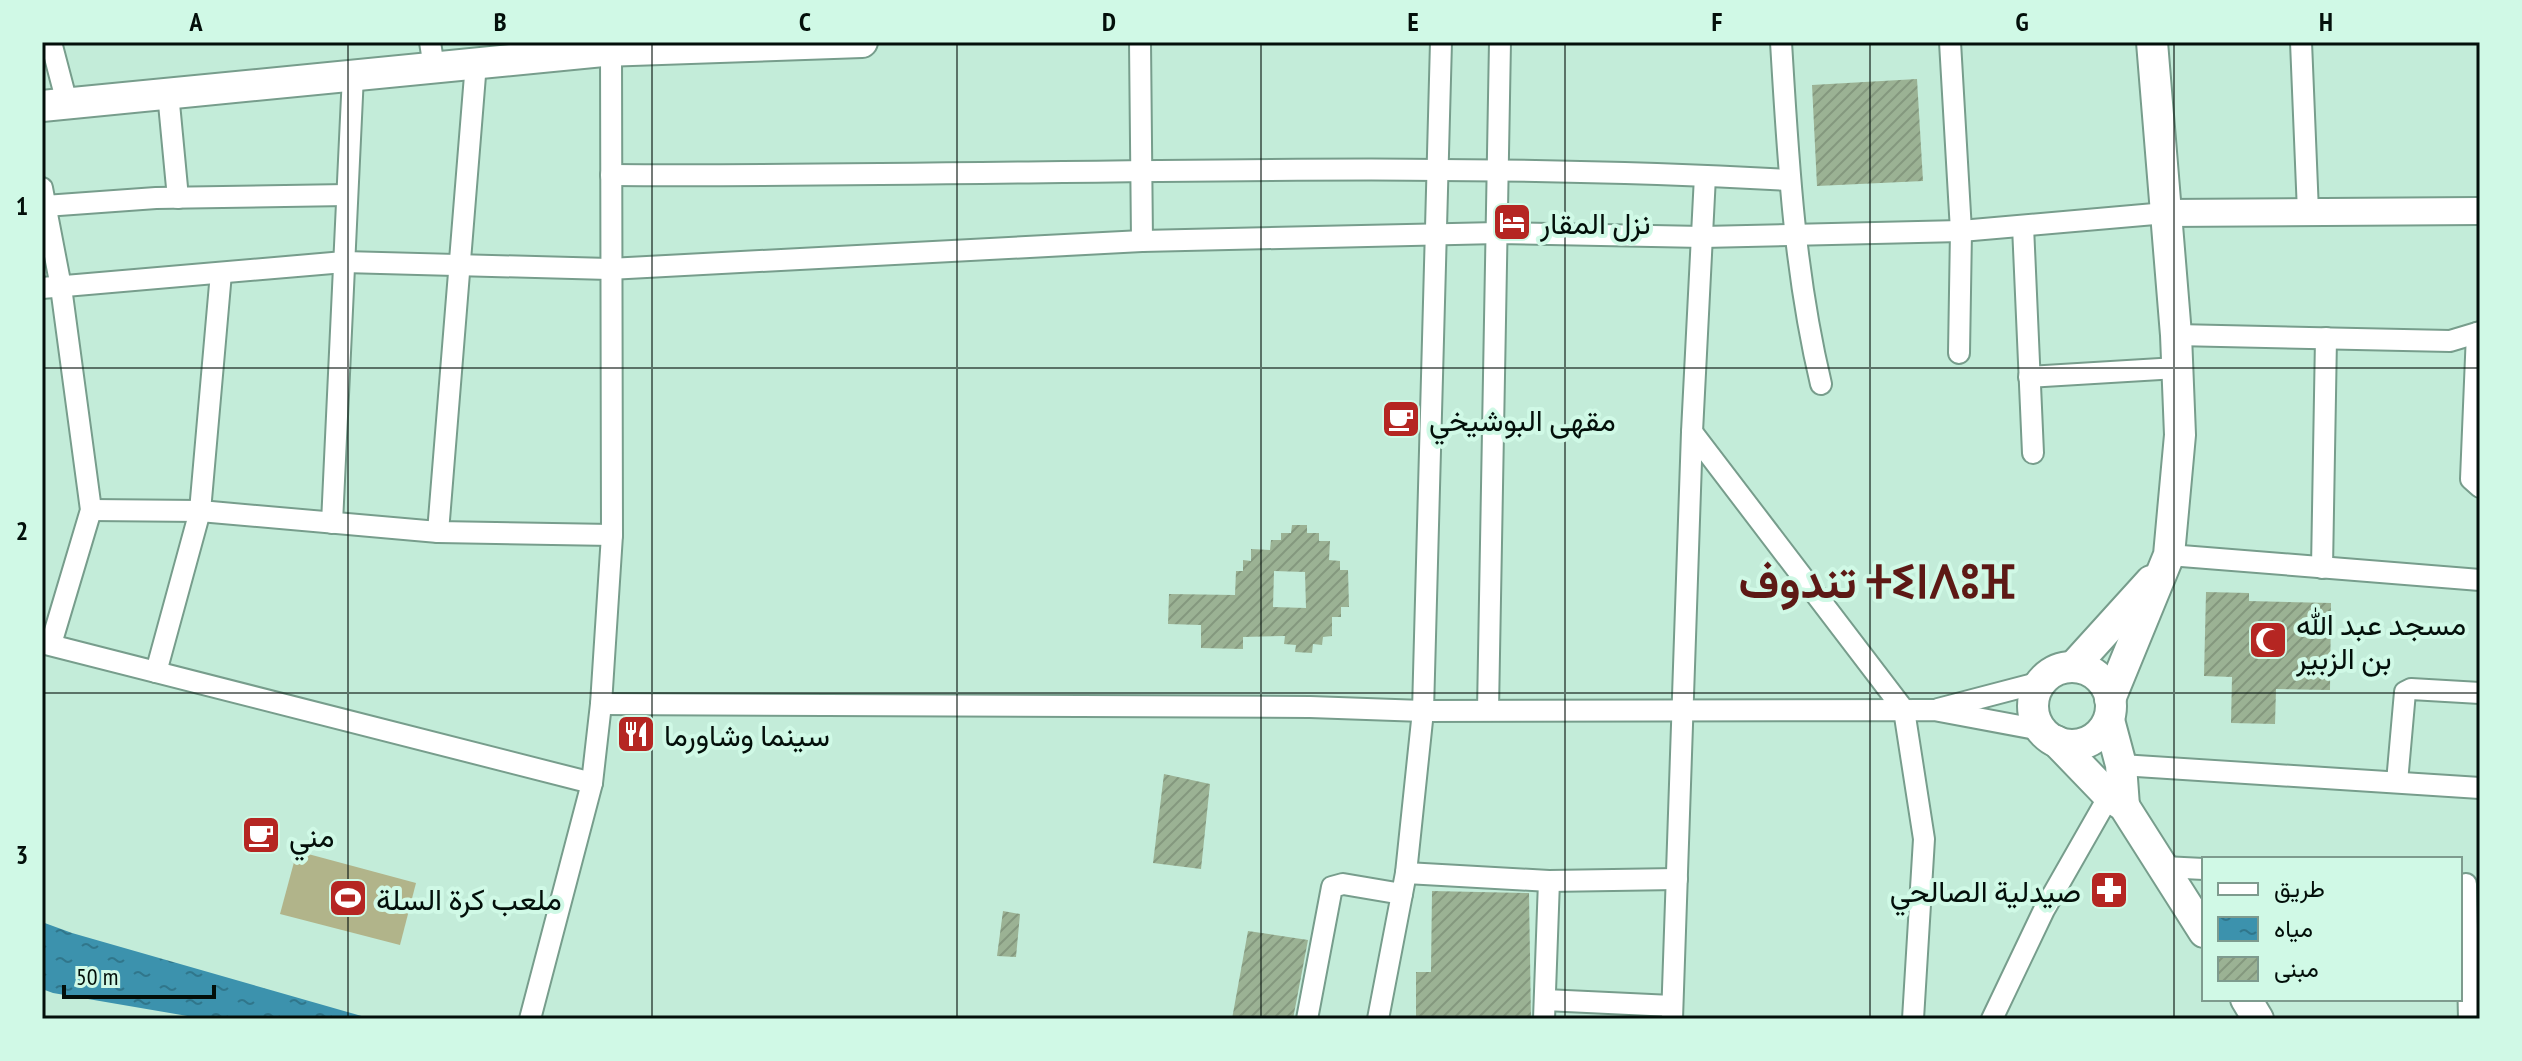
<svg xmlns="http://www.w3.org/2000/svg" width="2522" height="1061" viewBox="0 0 2522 1061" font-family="'PT Sans Narrow',Vazirmatn,'Noto Sans Tifinagh',sans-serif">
<defs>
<pattern id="water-ripples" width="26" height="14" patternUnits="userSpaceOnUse" patternTransform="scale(2)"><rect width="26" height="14" fill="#3c92ad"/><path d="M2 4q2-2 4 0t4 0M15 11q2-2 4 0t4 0" fill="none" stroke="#30768b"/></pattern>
<pattern id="building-hatch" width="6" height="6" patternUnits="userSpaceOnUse" patternTransform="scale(2)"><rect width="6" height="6" fill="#9bb294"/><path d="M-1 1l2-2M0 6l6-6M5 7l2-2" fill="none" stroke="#84987e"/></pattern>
</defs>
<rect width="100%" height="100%" fill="#c3ecd9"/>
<polygon fill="#b1b48a" points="297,851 416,883 400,945 280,914"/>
<polygon fill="url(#water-ripples)" points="42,922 72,933 372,1019 205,1019 53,993 42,989"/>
<g fill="url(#building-hatch)" fill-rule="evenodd">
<polygon points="1917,79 1923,181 1817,186 1812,85"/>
<path d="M1292 525H1307V533H1319V541H1330L1329 560 1340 561V570H1348L1349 607H1341V617H1332V636L1323 637 1322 645 1313 644 1312 653 1295 652 1296 645 1284 644 1285 636 1243 637V649L1201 648V625L1168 624 1169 594 1235 595 1236 571H1243V560L1251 561V549L1270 550 1271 540H1281V533H1291ZM1274 571 1305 572 1306 608 1273 607Z"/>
<polygon points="2206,592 2249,593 2249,601 2331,603 2330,690 2276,689 2275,724 2231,723 2232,677 2204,676"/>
<polygon points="1164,774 1210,784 1201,869 1153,863"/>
<polygon points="1432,891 1529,893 1531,1019 1416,1019 1416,972 1431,972"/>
<polygon points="1003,911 1020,914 1016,957 997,956"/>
<polygon points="1248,931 1308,940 1293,1019 1232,1019"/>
</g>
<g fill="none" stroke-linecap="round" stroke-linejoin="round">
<defs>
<g id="minor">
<polyline points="51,42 67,103"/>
<polyline points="430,42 434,68"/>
<polyline points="1140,42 1142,241"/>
<path d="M1781 42C1788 158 1794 271 1821 384"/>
<polyline points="1950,42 1961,231 1959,353"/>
<polyline points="2301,42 2308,212"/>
<polyline points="168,93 178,198"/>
<path d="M611 175C1004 178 1397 158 1789 180"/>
<polyline points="42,188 61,287 91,510 51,644"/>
<polyline points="45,206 156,198 347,195"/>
<polyline points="2023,226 2033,453"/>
<polyline points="42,288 344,262 609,269 1142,241 1498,233 1703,237 1961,231 2166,213"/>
<polyline points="2477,333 2471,479 2480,487"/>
<polyline points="2176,335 2450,341 2480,332"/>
<polyline points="2029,377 2177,368"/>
<polyline points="1692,432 1904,710 1924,839 1913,1019"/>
<polyline points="91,510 200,511 438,532 612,535"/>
<polyline points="332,523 353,75"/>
<polyline points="438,532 476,63"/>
<polyline points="2169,555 2480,580"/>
<polyline points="2322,568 2326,338"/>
<polyline points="42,643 592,783"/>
<polyline points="156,672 200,511 221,273"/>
<polyline points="601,704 1310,707 1423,711 1934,710 2041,730"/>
<polyline points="1938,709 2041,682"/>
<polyline points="1488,710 1500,42"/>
<polyline points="2121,765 2480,788"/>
<polyline points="2397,782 2405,692 2411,689 2480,693"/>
<polyline points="2163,867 2204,869"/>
<polyline points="1406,873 1549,881 1677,879"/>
<polyline points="2466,884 2469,1019"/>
<polyline points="1545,1000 1672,1006"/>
<polyline points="530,1019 592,783 601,704 612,535 611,50"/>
<polyline points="1307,1019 1332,887 1343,884 1402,894"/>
<polyline points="1378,1019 1406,873 1423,711 1441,42"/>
<polyline points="1544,1019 1549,881"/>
<polyline points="1672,1019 1692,432 1705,176"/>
<polyline points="1992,1019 2044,910 2109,796"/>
</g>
<polyline id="tertiary" points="2166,213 2480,211"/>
<g id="secondary">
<polyline points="42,106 603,51 862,42"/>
<polyline points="2073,667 2151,581"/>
<circle cx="2072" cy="706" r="39"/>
<polyline points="2110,699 2169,555 2180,435 2176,335 2152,42"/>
<polyline points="2109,720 2121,765 2124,806"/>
<polyline points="2056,741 2109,796 2124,806 2204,932"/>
<polyline points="2246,999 2258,1019"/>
</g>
</defs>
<use href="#minor" stroke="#779d8c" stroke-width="24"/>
<use href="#tertiary" stroke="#779d8c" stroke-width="30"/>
<use href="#secondary" stroke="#779d8c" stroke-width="34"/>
<use href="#minor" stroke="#fff" stroke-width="20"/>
<use href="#tertiary" stroke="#fff" stroke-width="26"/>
<use href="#secondary" stroke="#fff" stroke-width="30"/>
</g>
<path fill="none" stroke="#030f0a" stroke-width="2" stroke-opacity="0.55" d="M348 42V1019M652 42V1019M957 42V1019M1261 42V1019M1565 42V1019M1870 42V1019M2174 42V1019M42 368H2480M42 693H2480"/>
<defs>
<symbol id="hotel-square" viewBox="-11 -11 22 22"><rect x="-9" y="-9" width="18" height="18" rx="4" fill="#b52622" stroke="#d0f9e6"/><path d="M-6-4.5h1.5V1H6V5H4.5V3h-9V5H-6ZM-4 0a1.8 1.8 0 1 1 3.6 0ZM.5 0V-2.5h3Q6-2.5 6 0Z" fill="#fff"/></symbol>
<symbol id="cafe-square" viewBox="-11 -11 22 22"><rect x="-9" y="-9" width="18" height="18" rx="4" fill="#b52622" stroke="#d0f9e6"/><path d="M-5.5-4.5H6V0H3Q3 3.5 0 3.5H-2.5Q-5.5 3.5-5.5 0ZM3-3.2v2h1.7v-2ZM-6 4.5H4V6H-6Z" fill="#fff"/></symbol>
<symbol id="mosque-square" viewBox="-11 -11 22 22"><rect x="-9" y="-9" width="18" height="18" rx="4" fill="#b52622" stroke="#d0f9e6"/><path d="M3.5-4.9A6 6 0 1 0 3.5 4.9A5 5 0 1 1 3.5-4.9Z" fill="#fff"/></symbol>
<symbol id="restaurant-square" viewBox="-11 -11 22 22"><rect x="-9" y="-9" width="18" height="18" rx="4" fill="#b52622" stroke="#d0f9e6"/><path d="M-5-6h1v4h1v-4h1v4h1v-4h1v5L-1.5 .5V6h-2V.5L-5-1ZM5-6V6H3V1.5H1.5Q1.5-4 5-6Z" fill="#fff"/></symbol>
<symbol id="pharmacy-square" viewBox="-11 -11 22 22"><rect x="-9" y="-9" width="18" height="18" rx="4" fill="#b52622" stroke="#d0f9e6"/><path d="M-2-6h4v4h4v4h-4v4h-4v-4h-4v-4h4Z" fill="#fff"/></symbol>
<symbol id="stadium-square" viewBox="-11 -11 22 22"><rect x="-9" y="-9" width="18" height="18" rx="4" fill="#b52622" stroke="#d0f9e6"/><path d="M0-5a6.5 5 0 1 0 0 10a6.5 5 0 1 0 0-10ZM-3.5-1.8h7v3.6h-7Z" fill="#fff"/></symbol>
</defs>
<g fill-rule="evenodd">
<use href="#hotel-square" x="1490" y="200" width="44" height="44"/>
<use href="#cafe-square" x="1379" y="397" width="44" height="44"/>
<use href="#mosque-square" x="2246" y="618" width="44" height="44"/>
<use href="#restaurant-square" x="614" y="712" width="44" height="44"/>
<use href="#cafe-square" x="239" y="813" width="44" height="44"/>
<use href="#pharmacy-square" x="2087" y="868" width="44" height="44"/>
<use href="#stadium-square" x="326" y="876" width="44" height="44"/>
</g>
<g text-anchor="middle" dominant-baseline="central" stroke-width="8" stroke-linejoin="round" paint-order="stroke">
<g font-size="30" fill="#030f0a" stroke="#d0f9e6" text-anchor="start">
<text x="1540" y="222">نزل المقار</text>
<text x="1429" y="419">مقهى البوشيخي</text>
<text x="2296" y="623">مسجد عبد الله<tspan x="2296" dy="34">بن الزبير</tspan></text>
<text x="664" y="734">سينما وشاورما</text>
<text x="289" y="835">مني</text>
<text x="2081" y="890" text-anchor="end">صيدلية الصالحي</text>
<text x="376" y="898">ملعب كرة السلة</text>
</g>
<g font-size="46" font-weight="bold" fill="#5d1915" stroke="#d0f9e6">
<text x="1877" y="581">تندوف ⵜⵉⵏⴷⵓⴼ</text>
</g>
</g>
<rect width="2522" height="1061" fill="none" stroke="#d0f9e6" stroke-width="88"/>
<rect x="2202" y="857" width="260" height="144" fill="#d0f9e6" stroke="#7e9b8e" stroke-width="2"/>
<rect x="2218" y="883" width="40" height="12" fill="#ffffff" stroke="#7e9b8e" stroke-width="2"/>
<text x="2274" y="897" font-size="24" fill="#030f0a">طريق</text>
<rect x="2218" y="917" width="40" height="24" fill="url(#water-ripples)" stroke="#7e9b8e" stroke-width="2"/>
<text x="2274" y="937" font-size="24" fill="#030f0a">مياه</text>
<rect x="2218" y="957" width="40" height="24" fill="url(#building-hatch)" stroke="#7e9b8e" stroke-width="2"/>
<text x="2274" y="977" font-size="24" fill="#030f0a">مبنى</text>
<path d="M64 985v12h150v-12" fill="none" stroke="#030f0a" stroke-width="4"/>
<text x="76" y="985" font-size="24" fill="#030f0a" stroke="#d0f9e6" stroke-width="6" paint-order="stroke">50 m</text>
<rect x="44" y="44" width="2434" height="973" fill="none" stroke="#030f0a" stroke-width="3"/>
<g font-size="26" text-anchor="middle" font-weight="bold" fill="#030f0a">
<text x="196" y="31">A</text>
<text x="500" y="31">B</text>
<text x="805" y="31">C</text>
<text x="1109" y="31">D</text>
<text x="1413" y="31">E</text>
<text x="1717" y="31">F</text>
<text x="2022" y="31">G</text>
<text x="2326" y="31">H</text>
<text x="22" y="215">1</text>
<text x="22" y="540">2</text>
<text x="22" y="864">3</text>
</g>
</svg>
